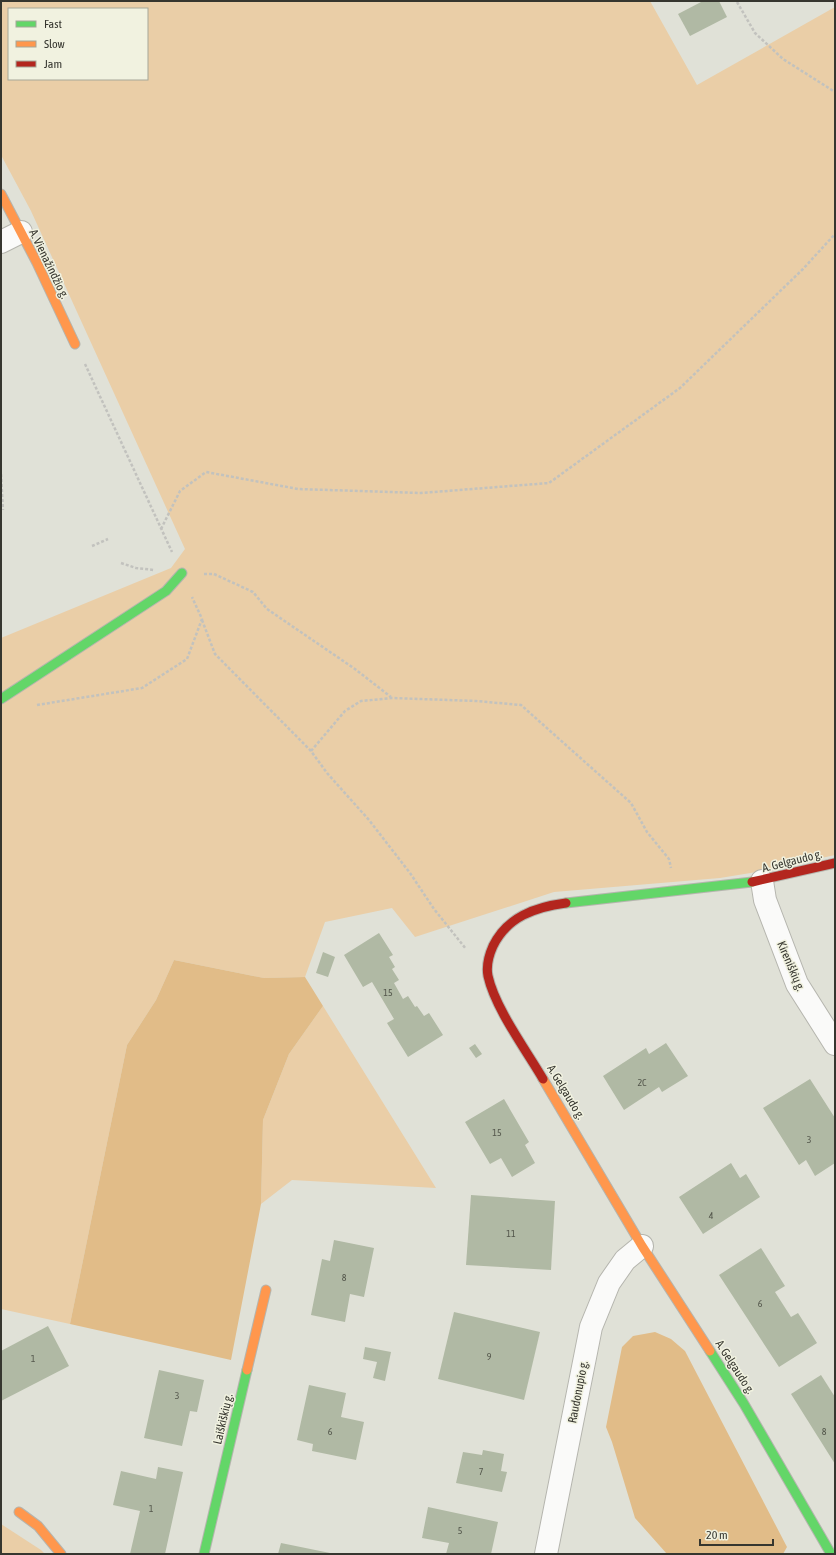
<svg xmlns="http://www.w3.org/2000/svg" width="836" height="1555" viewBox="0 0 836 1555" font-family="'Asap Condensed',sans-serif">
<rect width="100%" height="100%" fill="#e0e1d7"/>
<g fill="#eacea7" fill-rule="evenodd">
<path d="M1 1H650L697 85 835 7V855L768 870 720 878 554 892 415 937 392 908 325 922 305 977 264 978 174 960 156 1000 127 1045 70 1324 1 1309V638L171 568 185 549 31 211 1 155ZM9 9H147V79H9Z"/>
<polygon points="323,1006 436,1188 292,1180 261,1204 263,1120 289,1054"/>
<polygon points="1,1524 41,1550 45,1554 1,1554"/>
</g>
<g fill="#e1bc88">
<polygon points="174,960 264,978 305,977 323,1006 289,1054 263,1120 261,1204 231,1360 70,1324 127,1045 156,1000"/>
<polygon points="655,1332 671,1339 685,1351 787,1547 783,1554 667,1554 635,1518 612,1442 606,1427 622,1347 633,1336"/>
</g>
<g fill="#b0b9a4">
<polygon points="703,1 719,1 727,17 690,36 678,14"/>
<polygon points="379,933 393,955 389,957 395,967 392,969 399,980 394,983 403,999 408,996 415,1007 417,1006 424,1016 429,1013 443,1035 408,1057 387,1023 394,1019 372,982 363,987 344,955"/>
<polygon points="323,952 335,957 328,977 316,973"/>
<polygon points="666,1043 688,1076 662,1092 659,1087 624,1110 603,1076 646,1048 649,1054"/>
<polygon points="475,1044 482,1054 476,1058 469,1048"/>
<polygon points="810,1079 835,1118 835,1163 815,1176 806,1160 799,1165 763,1108"/>
<polygon points="504,1099 529,1142 525,1145 535,1163 512,1177 501,1158 490,1164 465,1122"/>
<polygon points="731,1163 740,1178 746,1174 760,1197 703,1234 679,1197"/>
<polygon points="471,1195 555,1201 551,1270 466,1265"/>
<polygon points="334,1240 374,1248 364,1297 350,1294 345,1322 311,1315 322,1259 330,1261"/>
<polygon points="761,1248 785,1286 775,1292 791,1317 798,1313 817,1343 779,1367 719,1275"/>
<polygon points="454,1312 540,1332 524,1400 438,1379"/>
<polygon points="48,1326 69,1366 1,1401 1,1351"/>
<polygon points="365,1347 391,1352 385,1381 373,1378 377,1362 363,1359"/>
<polygon points="159,1370 204,1380 197,1412 190,1411 182,1446 144,1438"/>
<polygon points="821,1375 835,1397 835,1464 791,1394"/>
<polygon points="309,1385 346,1393 341,1417 364,1422 356,1460 312,1451 313,1444 297,1440"/>
<polygon points="483,1450 504,1454 501,1471 507,1472 502,1492 456,1483 463,1452 482,1455"/>
<polygon points="158,1467 183,1472 165,1554 130,1554 140,1511 113,1505 121,1471 156,1479"/>
<polygon points="428,1507 498,1522 491,1554 446,1554 449,1543 422,1538"/>
<polygon points="281,1543 330,1553 330,1554 278,1554"/>
</g>
<g fill="none" stroke-linecap="round" stroke-linejoin="round">
<defs>
<g id="street">
<polyline points="1,242 21,232"/>
<polyline points="762,881 765,900 797,984 835,1044"/>
<polyline points="546,1554 591,1327 609,1283 625,1260 642,1246"/>
</g>
<g id="fast">
<polyline points="1,699 166,591 182,573"/>
<polyline points="566,903 752,882"/>
<polyline points="710,1351 744,1404 831,1554"/>
<polyline points="204,1554 247,1370"/>
</g>
<g id="slow">
<polyline points="1,194 37,263 75,344"/>
<polyline points="543,1079 642,1246 710,1351"/>
<polyline points="247,1370 266,1290"/>
<polyline points="19,1512 38,1526 61,1554"/>
</g>
<g id="jam">
<polyline points="752,882 835,863"/>
<path d="M543 1079C526 1050 495 1008 488 976 486 966 489 955 493 946 507 917 535 907 566 903"/>
</g>
</defs>
<use href="#street" stroke="#b5b5ae" stroke-width="24"/>
<use href="#fast" stroke="#b5b5ae" stroke-width="11"/>
<use href="#slow" stroke="#b5b5ae" stroke-width="11"/>
<use href="#jam" stroke="#b5b5ae" stroke-width="11"/>
<g stroke="#c2c2be" stroke-width="2.5" stroke-dasharray="3 2" stroke-linecap="butt">
<polyline points="737,2 755,33 783,59 835,92"/>
<polyline points="85,364 172,552"/>
<polyline points="1,474 3,510"/>
<polyline points="161,529 180,491 206,472 298,489 421,493 549,483 680,388 803,269 835,234"/>
<polyline points="92,546 108,539"/>
<polyline points="121,563 136,568 154,570"/>
<polyline points="204,574 214,574 253,592 267,609 355,669 391,697"/>
<polyline points="202,620 215,654 311,751 327,773 369,820 410,873 434,909 466,949"/>
<polyline points="37,705 142,688 187,659 202,619 192,597"/>
<polyline points="311,751 345,711 361,701 392,698 476,701 521,705 631,803 647,832 669,859 671,868"/>
</g>
<use href="#street" stroke="#fafaf9" stroke-width="22"/>
<use href="#fast" stroke="#63d668" stroke-width="9"/>
<use href="#slow" stroke="#ff974d" stroke-width="9"/>
<use href="#jam" stroke="#b3261e" stroke-width="9"/>
</g>
<g text-anchor="middle" dominant-baseline="central" stroke-width="3" stroke-linejoin="round" paint-order="stroke">
<g font-size="10" fill="#54574c">
<text x="388" y="992">15</text>
<text x="642" y="1082">2C</text>
<text x="497" y="1132">15</text>
<text x="809" y="1139">3</text>
<text x="711" y="1215">4</text>
<text x="511" y="1233">11</text>
<text x="344" y="1277">8</text>
<text x="760" y="1303">6</text>
<text x="489" y="1356">9</text>
<text x="33" y="1358">1</text>
<text x="177" y="1395">3</text>
<text x="330" y="1431">6</text>
<text x="824" y="1431">8</text>
<text x="481" y="1471">7</text>
<text x="151" y="1508">1</text>
<text x="460" y="1530">5</text>
</g>
<g font-size="12" fill="#36362f" stroke="#f1f2e0">
<text transform="translate(49 264) rotate(64)">A. Vienažindžio g.</text>
<text transform="translate(792 861) rotate(-14)">A. Gelgaudo g.</text>
<text transform="translate(791 966) rotate(67)">Kireniškių g.</text>
<text transform="translate(566 1092) rotate(59)">A. Gelgaudo g.</text>
<text transform="translate(735 1367) rotate(57)">A. Gelgaudo g.</text>
<text transform="translate(578 1392) rotate(-79)">Raudonupio g.</text>
<text transform="translate(223 1419) rotate(-77)">Laiškiškių g.</text>
</g>
</g>
<rect width="836" height="1555" fill="none" stroke="#36362f" stroke-width="4"/>
<rect x="8" y="8" width="140" height="72" fill="#f1f2e0" stroke="#a6a799"/>
<rect x="16" y="21" width="20" height="6" fill="#63d668" stroke="#a6a799"/>
<text x="44" y="28" font-size="12" fill="#36362f">Fast</text>
<rect x="16" y="41" width="20" height="6" fill="#ff974d" stroke="#a6a799"/>
<text x="44" y="48" font-size="12" fill="#36362f">Slow</text>
<rect x="16" y="61" width="20" height="6" fill="#b3261e" stroke="#a6a799"/>
<text x="44" y="68" font-size="12" fill="#36362f">Jam</text>
<path d="M700 1539v6h73v-6" fill="none" stroke="#36362f" stroke-width="2"/>
<text x="706" y="1539" font-size="12" fill="#36362f" stroke="#f1f2e0" stroke-width="3" paint-order="stroke">20 m</text>
</svg>
